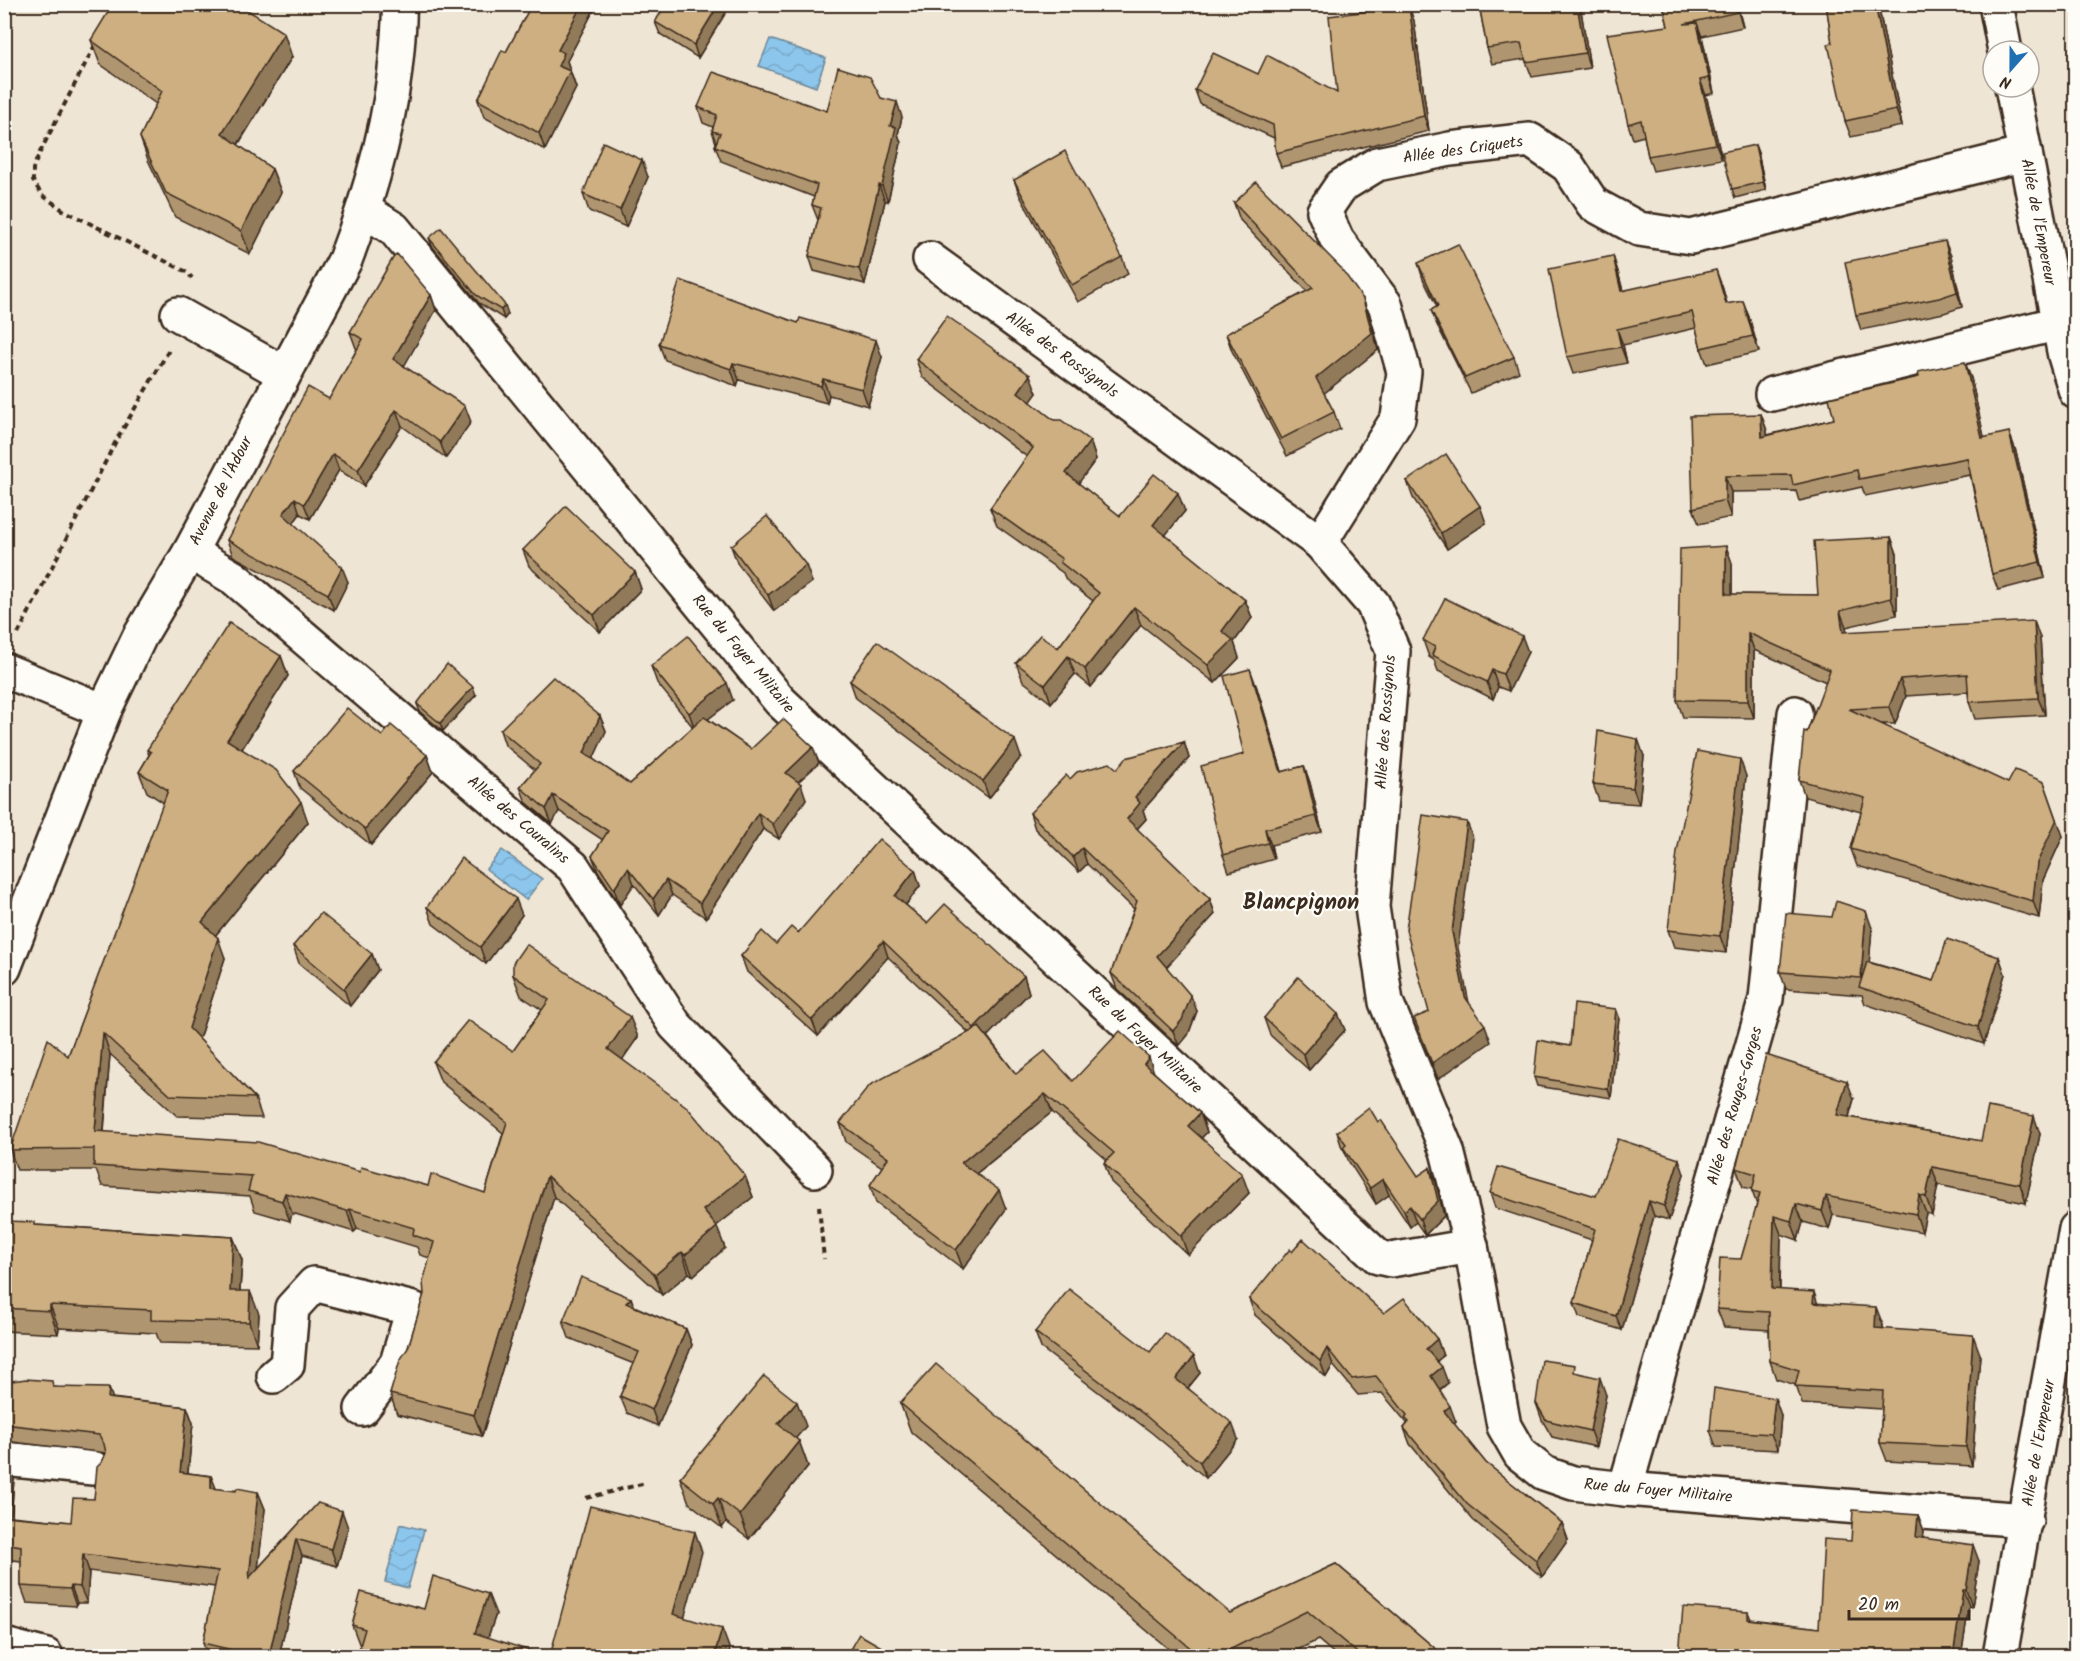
<svg xmlns="http://www.w3.org/2000/svg" width="2080" height="1661" viewBox="0 0 2080 1661" font-family="Kalam,sans-serif">
<defs>
<pattern id="water-waves" width="16" height="10" patternUnits="userSpaceOnUse" patternTransform="scale(1.5)"><rect width="16" height="10" fill="#8cc6ec"/><path d="M0 5q4-4 8 0t8 0" fill="none" stroke="#7aaaca"/></pattern>
</defs>
<rect width="100%" height="100%" fill="#efe5d4"/>
<filter id="ink" filterUnits="userSpaceOnUse"><feTurbulence type="fractalNoise" baseFrequency=".0167" numOctaves="2"/><feDisplacementMap in="SourceGraphic" scale="12" xChannelSelector="R" yChannelSelector="G"/><feConvolveMatrix kernelMatrix="1 2 1 2 8 2 1 2 1" color-interpolation-filters="sRGB"/></filter>
<g filter="url(#ink)">
<g fill="url(#water-waves)" stroke="#6c889a" stroke-width="1.5">
<polygon points="770,39 826,58 816,87 759,66"/>
<polygon points="502,850 542,879 526,900 486,869"/>
<polygon points="400,1524 424,1530 408,1588 385,1582"/>
</g>
<g fill="none" stroke-linecap="round" stroke-linejoin="round">
<defs>
<g id="minor">
<polyline points="1996,4 2005,51"/>
<polyline points="2012,87 2065,356 2076,392"/>
<polyline points="364,210 394,229 780,701 1378,1257 1391,1260 1471,1246"/>
<polyline points="930,259 1320,543 1373,604 1393,651 1372,907 1386,1002 1447,1151 1471,1246 1504,1426 1520,1454 1544,1473 1573,1483 1625,1489 2026,1520"/>
<polyline points="178,314 283,373"/>
<polyline points="1772,394 2059,323"/>
<polyline points="1320,543 1398,418 1404,372 1385,304 1337,240 1324,211 1341,186 1377,164 1450,149 1530,140 1568,166 1593,204 1639,229 1691,237 2025,154"/>
<polyline points="190,552 234,578 573,867 675,1025 815,1170"/>
<polyline points="4,670 104,711"/>
<polyline points="274,1376 287,1365 292,1308 314,1284 413,1309 397,1363 362,1409"/>
<polyline points="4,1459 93,1468"/>
<polyline points="1625,1489 1766,999 1795,713"/>
<polyline points="4,1645 46,1656"/>
<polyline points="2000,1656 2076,1229"/>
</g>
<path id="major" d="M4 968 104 711 140 636 190 552 345 260C371 192 391 123 397 50 398 35 400 20 399 4"/>
</defs>
<use href="#minor" stroke="#3b2a1e" stroke-width="38"/>
<use href="#major" stroke="#3b2a1e" stroke-width="38"/>
<g stroke="#3b2a1e" stroke-width="4" stroke-dasharray="6 4.5" stroke-linecap="butt">
<polyline points="95,45 39,154 33,169 33,181 42,195 63,210 187,272 192,278"/>
<polyline points="18,634 117,439 169,350"/>
<polyline points="819,1206 824,1259"/>
<polyline points="586,1498 646,1483"/>
</g>
<use href="#minor" stroke="#fdfcf7" stroke-width="33"/>
<use href="#major" stroke="#fdfcf7" stroke-width="33"/>
</g>
<g fill="#b0966f" stroke="#3b2a1e" stroke-width="1.5">
<polygon points="532,4 597,4 567,61 576,88 545,150 484,117 478,100 506,52"/>
<polygon points="731,4 698,58 660,34 655,22"/>
<polygon points="1479,4 1580,4 1590,68 1532,77 1525,59 1492,64 1487,48"/>
<polygon points="1663,4 1737,4 1743,27 1702,36 1714,93 1706,95 1722,159 1653,171 1648,156 1644,136 1633,139 1628,124 1668,26"/>
<polygon points="1826,4 1878,4 1902,126 1851,137 1845,121"/>
<polygon points="1414,21 1429,131 1281,167 1276,153 1274,138 1200,104 1195,90 1258,74 1337,93"/>
<polygon points="91,40 292,57 238,145 272,169 281,192 250,254 175,217 148,160 140,137 156,104 100,64"/>
<polygon points="881,98 902,117 898,134 901,143 888,201 885,201 865,284 814,271 809,256 818,220 812,205 814,197 721,161 715,146 716,143 712,131 713,127 703,123 698,107 827,111"/>
<polygon points="1755,145 1758,153 1766,190 1735,198 1732,189"/>
<polygon points="648,177 626,227 589,211 583,194"/>
<polygon points="1014,180 1122,257 1128,274 1078,302 1020,196"/>
<polygon points="1234,203 1363,299 1369,315 1378,350 1324,393 1334,412 1340,429 1287,456 1232,351 1226,334 1307,291 1240,220"/>
<polygon points="429,238 508,314 504,319 479,303 432,246"/>
<polygon points="1613,256 1618,272 1623,291 1722,286 1727,304 1743,301 1749,317 1759,352 1707,364 1701,348 1696,328 1623,345 1627,363 1573,374 1567,357"/>
<polygon points="1951,256 1962,307 1944,313 1861,330 1856,315"/>
<polygon points="1418,263 1514,357 1519,372 1471,393 1437,325 1431,310 1437,307 1423,279"/>
<polygon points="431,295 436,310 404,366 471,422 446,458 402,426 364,486 339,470 310,519 300,514 293,523 348,582 334,610 233,556 227,540 329,399 357,349 356,348 350,332"/>
<polygon points="659,344 882,357 868,406 829,395 827,403 739,380 737,386 665,360"/>
<polygon points="916,359 1037,393 1030,402 1054,420 1090,441 1096,459 1078,483 1120,516 1185,511 1165,535 1245,600 1252,618 1234,642 1239,658 1215,683 1141,625 1091,687 1075,674 1051,703 1023,681 1016,663 1058,648 1093,601 1066,580 1063,573 997,526 990,508 1027,457 922,377"/>
<polygon points="1971,378 1984,438 2015,448 2045,578 1998,590 1992,574 1970,475 1865,496 1862,487 1799,501 1796,491 1731,492 1731,517 1699,524 1693,508 1761,414 1767,431 1767,435 1834,419"/>
<polygon points="1407,481 1486,523 1447,549 1413,498"/>
<polygon points="1891,537 1897,554 1897,615 1846,627 1847,632 2040,638 2045,715 1975,719 1969,702 1968,692 1906,696 1895,724 1882,724 2063,836 2043,880 2039,918 1857,866 1851,849 1861,812 1805,797 1799,780 1807,732 1826,682 1754,650 1754,718 1683,717 1677,700 1732,563 1732,594 1818,595"/>
<polygon points="731,546 812,582 774,611 737,563"/>
<polygon points="523,550 635,572 641,589 600,632 529,566"/>
<polygon points="1423,640 1528,652 1509,691 1498,687 1493,699 1438,671 1434,660 1429,657"/>
<polygon points="281,656 288,676 242,749 308,822 215,936 225,958 199,1039 255,1098 262,1118 177,1116 110,1054 104,1132 360,1172 428,1186 485,1193 503,1133 441,1082 433,1062 513,1051 542,1010 521,996 513,975 638,1037 622,1059 745,1176 753,1197 716,1226 725,1248 693,1276 689,1273 662,1295 554,1197 482,1436 397,1414 390,1394 408,1348 424,1294 430,1258 420,1255 417,1247 357,1229 354,1232 292,1213 290,1221 255,1211 250,1196 102,1186 96,1170 17,1170 10,1150 68,1056 164,803 147,792 139,772 149,755 147,750"/>
<polygon points="651,666 733,700 708,719 751,749 819,763 798,782 806,799 779,839 763,829 706,918 672,895 659,915 634,884 620,905 598,871 592,856 603,840 559,811 552,824 526,802 520,787 535,770 505,745 500,730 600,716 606,731 593,759 630,784 693,727 657,683"/>
<polygon points="850,681 1021,757 989,798 856,698"/>
<polygon points="1256,685 1282,772 1304,766 1310,783 1322,832 1271,845 1274,859 1229,872 1223,855 1244,754"/>
<polygon points="476,695 443,731 420,712 417,704"/>
<polygon points="382,736 427,755 433,772 371,845 300,788 294,771"/>
<polygon points="1184,742 1189,758 1143,810 1146,819 1137,829 1210,899 1215,914 1166,967 1197,1011 1188,1035 1179,1046 1117,989 1111,973 1134,909 1087,864 1079,872 1035,829 1030,813 1070,779 1117,769"/>
<polygon points="1644,756 1639,804 1599,801 1593,784"/>
<polygon points="1746,776 1726,953 1674,947 1668,930"/>
<polygon points="915,870 920,886 906,905 927,923 1024,976 1029,993 987,1036 1016,1074 1073,1081 1154,1073 1200,1113 1207,1132 1201,1138 1249,1193 1188,1255 1111,1182 1104,1163 1107,1160 1052,1112 976,1174 1006,1209 963,1269 876,1203 870,1185 882,1167 846,1142 840,1123 968,1032 888,957 818,1036 747,972 741,956 776,944"/>
<polygon points="427,907 522,915 486,964 433,924"/>
<polygon points="1872,928 1869,962 1934,981 1999,957 2005,974 1984,1044 1865,1004 1862,995 1786,989 1780,972"/>
<polygon points="293,946 372,954 378,970 350,1006 299,963"/>
<polygon points="1616,1009 1619,1017 1611,1098 1537,1086 1534,1077 1570,1046"/>
<polygon points="1338,1014 1345,1030 1309,1070 1270,1035 1264,1018"/>
<polygon points="1854,1099 1849,1117 1981,1141 2040,1134 2026,1203 1938,1185 1932,1215 1926,1213 1922,1232 1833,1215 1829,1229 1803,1222 1798,1240 1781,1234 1780,1290 1818,1304 1883,1325 1883,1329 1980,1354 1972,1466 1887,1461 1880,1443 1882,1409 1802,1404 1796,1385 1776,1379 1770,1361 1769,1330 1724,1327 1717,1309 1741,1259 1757,1205 1752,1191 1752,1189 1743,1187 1736,1168"/>
<polygon points="1378,1122 1418,1176 1430,1168 1436,1183 1444,1216 1425,1235 1416,1222 1410,1227 1389,1195 1376,1204 1349,1162 1344,1150 1342,1148 1337,1132"/>
<polygon points="1684,1174 1669,1220 1654,1216 1622,1330 1579,1317 1574,1303 1592,1240 1495,1208 1490,1193 1596,1196"/>
<polygon points="4,1221 35,1225 233,1237 242,1260 240,1291 259,1314 257,1345 160,1343 156,1333 59,1328 58,1334 4,1331"/>
<polygon points="631,1298 634,1306 686,1329 692,1345 658,1426 627,1413 620,1396 634,1364 569,1338 563,1321"/>
<polygon points="1249,1299 1384,1313 1437,1339 1443,1356 1437,1361 1448,1383 1440,1390 1456,1422 1454,1424 1486,1463 1562,1523 1568,1540 1542,1577 1473,1520 1410,1444 1404,1428 1407,1424 1407,1423 1382,1393 1358,1395 1333,1365 1326,1377 1255,1315"/>
<polygon points="1035,1332 1150,1352 1200,1373 1188,1388 1238,1439 1206,1478 1152,1433 1041,1348"/>
<polygon points="1578,1373 1606,1395 1596,1447 1552,1437 1542,1420 1536,1403"/>
<polygon points="4,1382 55,1387 112,1398 187,1407 193,1423 188,1473 211,1476 216,1489 258,1492 265,1509 258,1568 318,1503 348,1528 337,1566 302,1556 279,1656 207,1656 203,1643 215,1587 89,1571 87,1603 77,1603 76,1606 27,1603 21,1586 21,1561 4,1559 4,1461 8,1462 14,1479 11,1516 71,1522 94,1499 102,1462 106,1453 4,1441"/>
<polygon points="900,1403 1230,1613 1336,1564 1444,1656 1337,1656 1318,1640 1285,1656 1177,1656 911,1432"/>
<polygon points="1781,1415 1778,1450 1716,1447 1710,1430"/>
<polygon points="806,1426 795,1438 799,1441 808,1466 749,1539 726,1522 722,1528 689,1503 680,1478"/>
<polygon points="1918,1515 1924,1531 1923,1538 1979,1561 1972,1607 1969,1606 1961,1656 1679,1656 1748,1612 1751,1619 1819,1628 1851,1541"/>
<polygon points="424,1609 496,1614 488,1637 360,1646 352,1625"/>
</g>
<g fill="#907a5a" stroke="#3b2a1e" stroke-width="1.5">
<polygon points="582,4 597,4 567,61 570,70 567,76 570,71 576,88 545,150 539,133 558,66 558,50"/>
<polygon points="719,4 731,4 698,58 694,45"/>
<polygon points="1577,4 1580,4 1590,68 1585,53"/>
<polygon points="1736,4 1737,4 1743,27 1738,12"/>
<polygon points="1875,4 1878,4 1902,126 1896,110"/>
<polygon points="1409,6 1414,21 1429,131 1424,116"/>
<polygon points="1697,23 1702,37 1714,93 1709,78"/>
<polygon points="284,33 292,57 230,157 222,133"/>
<polygon points="1700,80 1706,95 1722,159 1716,144"/>
<polygon points="897,102 902,117 898,134 901,143 888,201 882,186 890,126"/>
<polygon points="1755,145 1758,153 1766,190 1763,182"/>
<polygon points="642,160 648,177 626,227 620,210"/>
<polygon points="272,169 281,192 250,254 241,231"/>
<polygon points="879,185 885,201 865,284 859,269"/>
<polygon points="1945,241 1951,256 1962,307 1957,292"/>
<polygon points="1613,256 1618,272 1627,307 1621,291"/>
<polygon points="1716,270 1722,286 1732,320 1726,304"/>
<polygon points="431,295 436,310 399,375 393,359"/>
<polygon points="1363,299 1369,315 1378,350 1322,395 1316,378"/>
<polygon points="1743,301 1749,317 1759,352 1753,336"/>
<polygon points="505,305 508,314 504,319 501,310"/>
<polygon points="1617,329 1623,345 1627,363 1621,347"/>
<polygon points="876,340 882,357 868,406 862,389"/>
<polygon points="1965,362 1971,378 1988,454 1982,438"/>
<polygon points="733,363 739,380 737,386 731,369"/>
<polygon points="1030,375 1037,393 1025,410 1018,392"/>
<polygon points="823,379 829,395 827,403 821,386"/>
<polygon points="465,406 471,422 446,458 440,442"/>
<polygon points="396,410 402,426 364,486 358,470"/>
<polygon points="1761,414 1767,431 1768,453 1762,437"/>
<polygon points="2009,432 2015,448 2045,578 2040,562"/>
<polygon points="1090,441 1096,459 1073,491 1066,473"/>
<polygon points="333,454 339,470 310,519 304,504"/>
<polygon points="1725,476 1731,492 1731,517 1725,500"/>
<polygon points="1178,493 1185,511 1159,543 1153,525"/>
<polygon points="295,498 300,514 288,530 283,514"/>
<polygon points="1480,506 1486,523 1447,549 1441,533"/>
<polygon points="1891,537 1897,554 1897,615 1891,598"/>
<polygon points="1726,546 1732,563 1732,611 1726,594"/>
<polygon points="806,565 812,582 774,611 768,595"/>
<polygon points="342,567 348,582 334,610 328,594"/>
<polygon points="635,572 641,589 600,632 594,615"/>
<polygon points="1245,600 1252,618 1234,642 1239,658 1215,683 1208,665 1222,631"/>
<polygon points="1134,607 1141,625 1091,687 1085,669"/>
<polygon points="1840,611 1846,627 1849,649 1843,632"/>
<polygon points="2034,621 2040,638 2045,715 2038,698"/>
<polygon points="1748,633 1754,650 1754,718 1748,701"/>
<polygon points="1522,636 1528,652 1509,691 1503,674"/>
<polygon points="281,656 288,676 234,761 227,740"/>
<polygon points="1068,656 1075,674 1051,703 1045,685"/>
<polygon points="1250,669 1256,685 1287,788 1281,772"/>
<polygon points="1492,670 1498,687 1493,699 1487,682"/>
<polygon points="1900,679 1906,696 1895,724 1889,707"/>
<polygon points="727,683 733,700 695,729 689,713"/>
<polygon points="473,687 476,695 443,731 440,723"/>
<polygon points="600,716 606,731 589,768 584,753"/>
<polygon points="1638,739 1644,756 1639,804 1633,788"/>
<polygon points="1015,740 1021,757 989,798 983,781"/>
<polygon points="1184,742 1189,758 1143,810 1146,819 1132,834 1127,819 1135,797"/>
<polygon points="813,747 819,763 791,788 786,773"/>
<polygon points="427,755 433,772 371,845 365,829"/>
<polygon points="1740,759 1746,776 1726,953 1720,936"/>
<polygon points="1304,766 1310,783 1322,832 1316,816"/>
<polygon points="2044,782 2063,836 2043,880 2039,918 2033,901"/>
<polygon points="801,784 806,799 779,839 773,824"/>
<polygon points="553,795 559,811 552,824 546,809"/>
<polygon points="301,802 308,822 210,942 202,922"/>
<polygon points="758,813 763,829 706,918 700,903"/>
<polygon points="1467,822 1473,838 1458,948 1471,1013 1465,997 1452,932"/>
<polygon points="1265,829 1271,845 1274,859 1268,843"/>
<polygon points="1082,848 1087,864 1079,872 1073,857"/>
<polygon points="628,868 634,884 620,905 614,889"/>
<polygon points="915,870 920,886 900,912 895,896"/>
<polygon points="666,880 672,895 659,915 653,899"/>
<polygon points="516,899 522,915 486,964 480,947"/>
<polygon points="1210,899 1215,914 1162,972 1157,956"/>
<polygon points="1866,911 1872,928 1867,990 1865,989 1861,978"/>
<polygon points="218,938 225,958 196,1048 189,1028"/>
<polygon points="883,941 888,957 818,1036 812,1020"/>
<polygon points="372,954 378,970 350,1006 344,989"/>
<polygon points="1999,957 2005,974 1984,1044 1978,1027"/>
<polygon points="1024,976 1029,993 980,1044 974,1028"/>
<polygon points="1191,996 1197,1011 1188,1035 1179,1046 1173,1031"/>
<polygon points="1616,1009 1619,1017 1611,1098 1608,1089"/>
<polygon points="1338,1014 1345,1030 1309,1070 1303,1054"/>
<polygon points="630,1017 638,1037 616,1069 608,1049"/>
<polygon points="1485,1025 1491,1042 1438,1079 1432,1063"/>
<polygon points="103,1033 110,1054 102,1151 95,1131"/>
<polygon points="1149,1057 1155,1076 1144,1064"/>
<polygon points="1847,1081 1854,1099 1844,1133 1837,1115"/>
<polygon points="1045,1094 1052,1112 967,1181 961,1163"/>
<polygon points="1200,1113 1207,1132 1195,1145 1188,1126"/>
<polygon points="2034,1116 2040,1134 2026,1203 2020,1184"/>
<polygon points="1679,1159 1684,1174 1669,1220 1664,1206"/>
<polygon points="1932,1167 1938,1185 1932,1215 1926,1197"/>
<polygon points="1430,1168 1436,1183 1444,1216 1425,1235 1420,1219"/>
<polygon points="1242,1174 1249,1193 1188,1255 1181,1236"/>
<polygon points="547,1176 554,1197 482,1436 474,1415"/>
<polygon points="745,1176 753,1197 711,1230 703,1210"/>
<polygon points="1383,1179 1389,1195 1376,1204 1370,1188"/>
<polygon points="999,1190 1006,1209 963,1269 956,1250"/>
<polygon points="285,1193 292,1213 290,1221 282,1201"/>
<polygon points="1919,1195 1926,1213 1922,1232 1916,1214"/>
<polygon points="1826,1196 1833,1215 1829,1229 1822,1211"/>
<polygon points="1649,1201 1654,1216 1622,1330 1616,1316"/>
<polygon points="1796,1204 1803,1222 1798,1240 1791,1221"/>
<polygon points="1410,1206 1416,1222 1410,1227 1404,1211"/>
<polygon points="350,1209 357,1229 354,1232 347,1211"/>
<polygon points="1774,1216 1781,1234 1779,1308 1772,1289"/>
<polygon points="717,1227 725,1248 693,1276 685,1255"/>
<polygon points="233,1237 242,1260 238,1315 230,1291"/>
<polygon points="682,1252 689,1273 662,1295 655,1275"/>
<polygon points="250,1291 259,1314 257,1345 249,1322"/>
<polygon points="1814,1292 1820,1311 1813,1303"/>
<polygon points="631,1298 637,1315 626,1303"/>
<polygon points="50,1305 59,1328 58,1334 50,1311"/>
<polygon points="1876,1307 1883,1325 1881,1347 1875,1328"/>
<polygon points="686,1329 692,1345 658,1426 652,1410"/>
<polygon points="1973,1335 1980,1354 1972,1466 1966,1447"/>
<polygon points="1437,1339 1443,1356 1432,1365 1426,1349"/>
<polygon points="1327,1348 1333,1365 1326,1377 1320,1361"/>
<polygon points="1194,1356 1200,1373 1182,1395 1176,1379"/>
<polygon points="1442,1367 1448,1383 1436,1392 1431,1376"/>
<polygon points="1600,1378 1606,1395 1596,1447 1590,1431"/>
<polygon points="109,1388 115,1405 108,1398"/>
<polygon points="1775,1398 1781,1415 1778,1450 1771,1434"/>
<polygon points="797,1402 806,1426 787,1449 778,1424"/>
<polygon points="1450,1406 1456,1422 1450,1427 1444,1411"/>
<polygon points="187,1407 193,1423 186,1489 180,1472"/>
<polygon points="1232,1423 1238,1439 1206,1478 1200,1462"/>
<polygon points="799,1441 808,1466 749,1539 740,1515"/>
<polygon points="8,1462 14,1479 10,1533 4,1518"/>
<polygon points="211,1476 218,1493 211,1488"/>
<polygon points="258,1492 265,1509 255,1594 249,1578"/>
<polygon points="718,1498 726,1522 722,1528 713,1504"/>
<polygon points="342,1511 348,1528 337,1566 331,1549"/>
<polygon points="1918,1515 1924,1531 1922,1553 1916,1537"/>
<polygon points="1562,1523 1568,1540 1542,1577 1536,1560"/>
<polygon points="695,1532 702,1552 680,1634 673,1614"/>
<polygon points="296,1539 302,1556 279,1656 269,1656"/>
<polygon points="1973,1545 1979,1561 1972,1607 1966,1590"/>
<polygon points="83,1554 89,1571 87,1603 80,1587"/>
<polygon points="71,1586 77,1603 76,1606 70,1589"/>
<polygon points="1963,1590 1969,1606 1961,1656 1953,1656"/>
<polygon points="488,1594 496,1614 482,1654 475,1633"/>
<polygon points="722,1629 730,1650 727,1656 714,1656"/>
<polygon points="1209,1647 1213,1656 1200,1656"/>
</g>
<g fill="#cdaf81" stroke="#3b2a1e" stroke-width="1.5">
<polygon points="113,4 238,4 284,33 222,133 272,169 241,231 166,193 140,137 162,91 91,40"/>
<polygon points="532,4 582,4 558,50 564,53 558,66 570,71 539,133 478,100 502,50 506,52"/>
<polygon points="666,4 719,4 694,45 655,22"/>
<polygon points="1479,4 1577,4 1585,53 1526,62 1521,43 1487,48"/>
<polygon points="1663,4 1736,4 1738,12 1684,24 1697,23 1709,78 1700,80 1716,144 1648,156 1641,120 1628,124 1607,34 1668,26"/>
<polygon points="1826,4 1875,4 1896,110 1845,121 1828,44 1832,43"/>
<polygon points="1409,6 1424,116 1276,153 1273,125 1195,90 1213,53 1258,74 1267,55 1337,93 1329,16"/>
<polygon points="838,67 870,77 881,98 897,102 890,126 896,127 882,186 879,185 859,269 809,256 821,208 812,205 817,185 715,146 720,133 712,131 717,115 698,107 713,72 827,111"/>
<polygon points="603,142 642,160 620,210 583,194"/>
<polygon points="1755,145 1763,182 1732,189 1722,152"/>
<polygon points="1065,151 1122,257 1072,285 1014,180"/>
<polygon points="1256,182 1341,268 1363,299 1372,333 1316,378 1334,412 1281,439 1226,334 1313,288 1234,203"/>
<polygon points="441,228 505,305 501,310 476,295 429,238"/>
<polygon points="1945,241 1957,292 1939,298 1856,315 1845,262"/>
<polygon points="1458,244 1514,357 1465,378 1431,310 1438,306 1418,263"/>
<polygon points="397,254 431,295 393,359 465,406 440,442 396,410 358,470 333,454 304,504 295,498 283,514 342,567 328,594 227,540 308,387 329,399 363,339 350,332 393,258"/>
<polygon points="1613,256 1621,291 1716,270 1726,304 1743,301 1753,336 1701,348 1692,312 1617,329 1621,347 1567,357 1549,269"/>
<polygon points="680,280 798,323 800,318 876,340 862,389 823,379 821,386 733,363 731,369 659,344"/>
<polygon points="947,316 1030,375 1018,392 1054,420 1061,420 1090,441 1066,473 1120,516 1154,474 1178,493 1153,525 1245,600 1222,631 1233,640 1208,665 1134,607 1085,669 1068,656 1045,685 1016,663 1040,635 1058,648 1099,593 1060,562 1062,559 990,508 1033,448 916,359"/>
<polygon points="1965,362 1982,438 2009,432 2040,562 1992,574 1967,458 1859,479 1857,470 1793,485 1791,475 1725,476 1725,500 1693,508 1690,416 1761,414 1762,437 1834,419 1829,398 1919,377 1918,372"/>
<polygon points="1446,454 1480,506 1441,533 1407,481"/>
<polygon points="566,506 635,572 594,615 523,550"/>
<polygon points="767,516 806,565 768,595 731,546"/>
<polygon points="1891,537 1891,598 1840,611 1843,632 2034,621 2038,698 1969,702 1967,674 1900,679 1889,707 1849,709 2008,783 2015,770 2044,782 2057,819 2037,863 2033,901 1851,849 1865,798 1799,780 1804,731 1807,732 1830,670 1748,633 1748,701 1677,700 1680,549 1726,546 1726,594 1818,595 1814,541"/>
<polygon points="1445,598 1522,636 1503,674 1492,670 1487,682 1432,655 1435,647 1423,640"/>
<polygon points="229,623 281,656 227,740 276,770 301,802 202,922 218,938 189,1028 255,1098 170,1095 103,1033 95,1131 258,1142 360,1172 361,1167 428,1186 431,1174 485,1193 507,1122 433,1062 468,1020 513,1051 549,1000 513,975 513,963 526,944 630,1017 608,1049 687,1107 745,1176 703,1210 717,1227 685,1255 682,1252 655,1275 547,1176 474,1415 390,1394 400,1360 408,1348 424,1294 423,1282 434,1242 413,1235 414,1228 350,1209 347,1211 285,1193 282,1201 248,1191 252,1176 94,1166 94,1147 94,1149 10,1150 48,1039 68,1056 168,790 139,772 151,752 147,750"/>
<polygon points="688,636 727,683 689,713 651,666"/>
<polygon points="877,641 1015,740 983,781 850,681"/>
<polygon points="447,664 473,687 440,723 417,704"/>
<polygon points="1250,669 1281,772 1304,766 1316,816 1265,829 1268,843 1223,855 1201,766 1244,754 1224,676"/>
<polygon points="553,677 600,716 584,753 630,784 704,717 751,749 783,719 813,747 786,773 801,784 773,824 758,813 700,903 666,880 653,899 628,868 614,889 592,856 608,831 553,795 546,809 520,787 540,764 500,730"/>
<polygon points="347,708 382,736 391,725 427,755 365,829 294,771"/>
<polygon points="1598,731 1638,739 1633,788 1593,784"/>
<polygon points="1184,742 1135,797 1140,803 1127,819 1210,899 1157,956 1191,996 1182,1020 1173,1031 1111,973 1137,901 1082,848 1073,857 1030,813 1066,775 1070,779 1077,772 1110,763 1117,769 1126,758"/>
<polygon points="1697,751 1740,759 1720,936 1668,930 1677,852"/>
<polygon points="1423,815 1467,822 1452,932 1465,997 1485,1025 1432,1063 1414,1018 1429,1012 1406,930"/>
<polygon points="879,839 915,870 895,896 927,923 945,904 1024,976 974,1028 883,941 812,1020 741,956 762,931 776,944 791,927 798,933"/>
<polygon points="461,858 516,899 480,947 427,907"/>
<polygon points="1836,901 1866,911 1861,978 1780,972 1786,913 1832,917"/>
<polygon points="321,913 372,954 344,989 293,946"/>
<polygon points="1947,939 1999,957 1978,1027 1859,987 1867,962 1934,981"/>
<polygon points="1298,977 1338,1014 1303,1054 1264,1018"/>
<polygon points="1574,1004 1616,1009 1608,1089 1534,1077 1538,1040 1570,1046"/>
<polygon points="979,1027 1016,1074 1045,1051 1073,1081 1120,1031 1149,1057 1144,1064 1200,1113 1188,1126 1242,1174 1181,1236 1104,1163 1114,1153 1045,1094 961,1163 999,1190 956,1250 870,1185 888,1158 840,1123 870,1085"/>
<polygon points="1766,1055 1847,1081 1837,1115 1981,1141 1988,1107 2034,1116 2020,1184 1932,1167 1926,1197 1919,1195 1916,1214 1826,1196 1822,1211 1796,1204 1791,1221 1774,1216 1772,1289 1814,1292 1813,1303 1876,1307 1875,1328 1973,1335 1966,1447 1880,1443 1883,1391 1795,1386 1799,1370 1770,1361 1769,1312 1717,1309 1720,1258 1741,1259 1760,1193 1752,1191 1756,1174 1736,1168"/>
<polygon points="1369,1107 1378,1122 1381,1120 1418,1176 1430,1168 1438,1201 1420,1219 1410,1206 1404,1211 1383,1179 1370,1188 1343,1147 1346,1144 1337,1132"/>
<polygon points="1618,1139 1679,1159 1664,1206 1649,1201 1616,1316 1574,1303 1595,1229 1490,1193 1498,1167 1596,1196"/>
<polygon points="4,1221 34,1222 34,1225 233,1237 230,1291 250,1291 249,1322 151,1320 151,1310 50,1305 50,1311 4,1308"/>
<polygon points="1303,1239 1384,1313 1404,1298 1437,1339 1426,1349 1442,1367 1431,1376 1450,1406 1444,1411 1486,1463 1562,1523 1536,1560 1467,1504 1404,1428 1409,1422 1405,1418 1407,1415 1376,1376 1352,1379 1327,1348 1320,1361 1249,1299 1290,1249 1292,1252"/>
<polygon points="581,1277 631,1298 626,1303 686,1329 652,1410 620,1396 639,1352 563,1321"/>
<polygon points="1069,1289 1150,1352 1165,1333 1194,1356 1176,1379 1232,1423 1200,1462 1146,1416 1035,1332"/>
<polygon points="1542,1360 1575,1365 1574,1372 1600,1378 1590,1431 1546,1420 1536,1403"/>
<polygon points="936,1364 1230,1613 1336,1564 1444,1656 1361,1656 1307,1611 1219,1655 1209,1647 1200,1656 900,1403"/>
<polygon points="764,1376 797,1402 778,1424 799,1441 740,1515 718,1498 713,1504 680,1478"/>
<polygon points="26,1379 52,1381 53,1387 109,1388 108,1398 187,1407 180,1472 211,1476 211,1488 236,1491 237,1488 258,1492 249,1578 318,1503 342,1511 331,1549 296,1539 269,1656 257,1656 203,1643 218,1571 83,1554 80,1587 71,1586 70,1589 21,1586 21,1546 4,1543 4,1516 71,1522 73,1498 94,1499 97,1467 102,1462 106,1453 104,1444 99,1435 4,1424 4,1382"/>
<polygon points="1714,1388 1775,1398 1771,1434 1710,1430"/>
<polygon points="2076,1409 2076,1452 2073,1421"/>
<polygon points="4,1461 8,1462 4,1508"/>
<polygon points="590,1506 695,1532 673,1614 722,1629 714,1656 716,1656 550,1656"/>
<polygon points="1853,1510 1918,1515 1916,1537 1973,1545 1966,1590 1963,1590 1953,1656 1679,1656 1683,1607 1748,1612 1748,1619 1819,1628 1824,1539 1851,1541"/>
<polygon points="433,1576 488,1594 475,1633 546,1656 357,1656 365,1629 352,1625 361,1592 424,1609"/>
<polygon points="859,1634 897,1656 846,1656"/>
</g>
</g>
<g text-anchor="middle" dominant-baseline="central" stroke-width="4.5" stroke-linejoin="round" paint-order="stroke">
<g font-size="16" fill="#3b2a1e" stroke="#fdfcf7">
<text transform="translate(1463 150) rotate(-8)">Allée des Criquets</text>
<text transform="translate(2038 222) rotate(79)">Allée de l'Empereur</text>
<text transform="translate(1062 355) rotate(36)">Allée des Rossignols</text>
<text transform="translate(221 491) rotate(-63)">Avenue de l'Adour</text>
<text transform="translate(743 654) rotate(50)">Rue du Foyer Militaire</text>
<text transform="translate(1386 722) rotate(-86)">Allée des Rossignols</text>
<text transform="translate(518 820) rotate(40)">Allée des Couralins</text>
<text transform="translate(1145 1040) rotate(43)">Rue du Foyer Militaire</text>
<text transform="translate(1735 1106) rotate(-74)">Allée des Rouges-Gorges</text>
<text transform="translate(2039 1443) rotate(-80)">Allée de l'Empereur</text>
<text transform="translate(1658 1491) rotate(5)">Rue du Foyer Militaire</text>
</g>
<g font-size="22" font-weight="bold" fill="#3b2a1e" stroke="#fdfcf7">
<text x="1301" y="903">Blancpignon</text>
</g>
</g>
<rect width="2080" height="1661" fill="none" stroke="#fdfcf7" stroke-width="24"/>
<rect x="12" y="12" width="2056" height="1637" fill="none" stroke="#3b2a1e" stroke-width="2" filter="url(#ink)"/>
<g transform="translate(2011 69) rotate(201)"><circle r="28" fill="#fdfcf7" stroke="#afa8a0" stroke-width="1.5"/>
<path d="M0-4.5L10 22L0 15L-10 22Z" fill="#1f6fb2"/>
<text y="-9" font-size="16" font-weight="bold" text-anchor="middle" fill="#3b2a1e">N</text>
</g>
<path d="M1849 1610v9h120v-9" fill="none" stroke="#3b2a1e" stroke-width="3"/>
<text x="1858" y="1610" font-size="18" fill="#3b2a1e" stroke="#fdfcf7" stroke-width="4.5" paint-order="stroke">20 m</text>
</svg>
